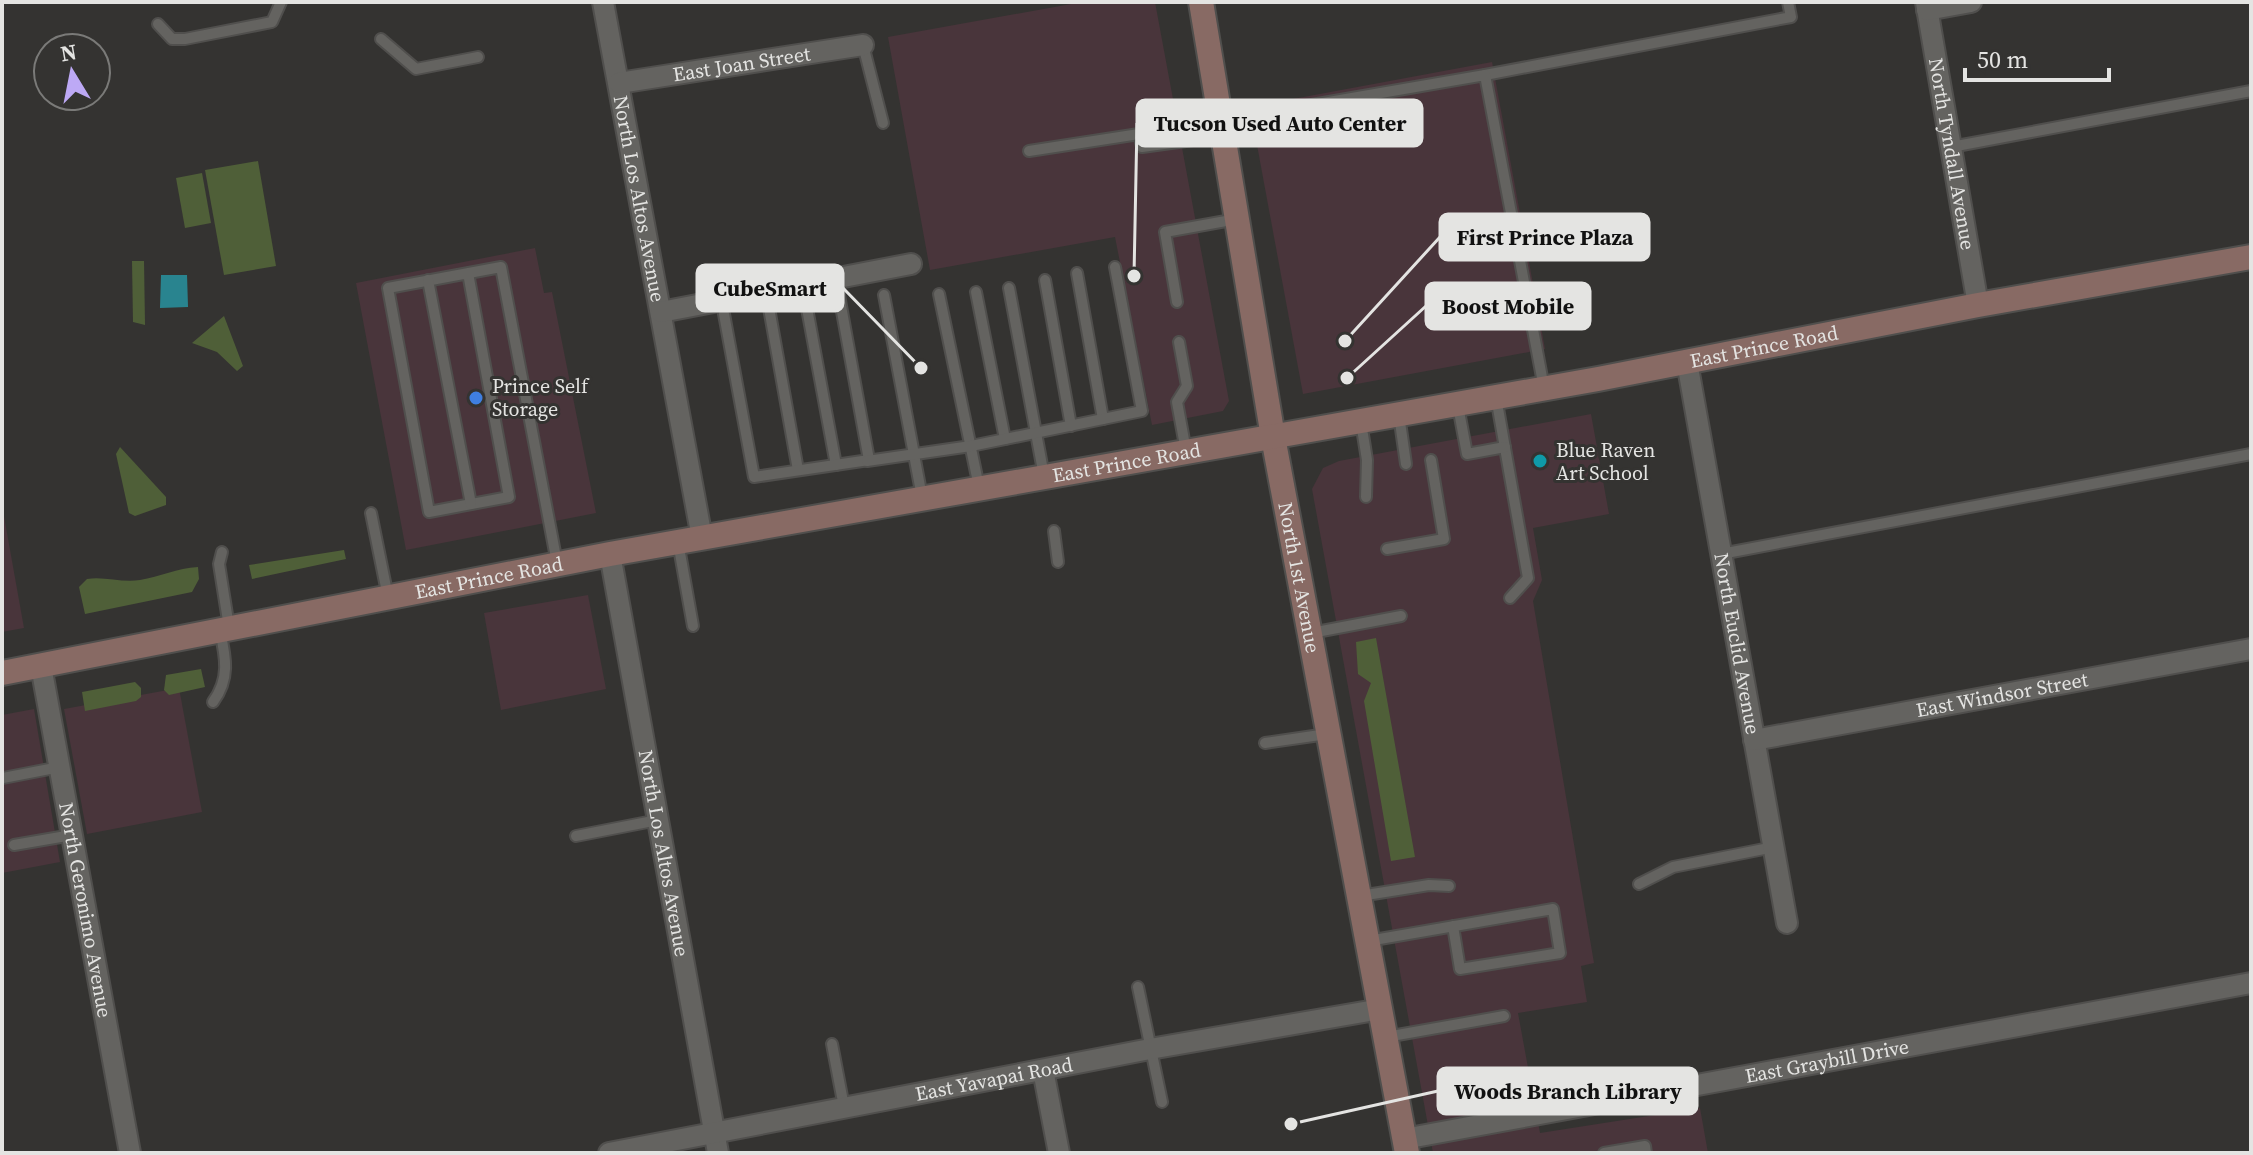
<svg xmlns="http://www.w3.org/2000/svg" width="2253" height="1155" viewBox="0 0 2253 1155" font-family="'Source Serif 4',serif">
<rect width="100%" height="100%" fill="#343331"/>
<g fill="#49353b">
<polygon points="1082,2 1155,2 1229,401 1223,411 1152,425 1115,237 930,270 888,37"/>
<polygon points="1492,62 1545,349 1303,394 1250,107"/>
<polygon points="535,248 544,293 552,292 596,513 406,550 356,283"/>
<polygon points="1591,414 1609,514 1533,528 1542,580 1533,601 1594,963 1581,966 1587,1002 1518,1013 1540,1133 1700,1108 1708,1153 1433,1153 1312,489 1323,468 1339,461"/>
<polygon points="2,505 24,628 2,632"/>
<polygon points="588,595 606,689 501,710 484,613"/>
<polygon points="179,688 202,812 87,834 64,709"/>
<polygon points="34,709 60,862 2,873 2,715"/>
</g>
<g fill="#4f5f38">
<polygon points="258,161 276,266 224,275 205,170"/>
<polygon points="202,173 211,223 185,228 176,178"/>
<polygon points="132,261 144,261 145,325 133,322"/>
<polygon points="224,316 243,366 237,371 217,352 192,343"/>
<polygon points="120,447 166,497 166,505 135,516 129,513 116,454"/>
<polygon points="344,550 346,559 252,579 249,565"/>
<path d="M198 567 199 579 192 592 85 614 79 587 87 579C104 576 122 583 140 580 160 577 177 568 198 567Z"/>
<polygon points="1376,638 1415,857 1391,861 1364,701 1371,683 1358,674 1356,642"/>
<polygon points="201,669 205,687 169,695 164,690 166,675"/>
<polygon points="135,682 141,688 141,697 136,701 85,711 82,692"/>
</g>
<polygon fill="#29848f" points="161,275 187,275 188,307 160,308"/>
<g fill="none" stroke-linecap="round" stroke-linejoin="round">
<defs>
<g id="service">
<polyline points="158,24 172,39 185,39 272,22 281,2"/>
<polyline points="381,39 416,69 478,57"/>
<polyline points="863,45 883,123"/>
<polyline points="1485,75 1791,17 1788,2"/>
<polyline points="1222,123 1248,116 1485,75 1544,388"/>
<polyline points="1951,147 2251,91"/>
<polyline points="1029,151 1139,134 1142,147 1222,136"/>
<polyline points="468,273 509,497 429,512 388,288 501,267 557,563"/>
<polyline points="1077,273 1103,419"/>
<polyline points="428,280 471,504"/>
<polyline points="1045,280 1071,426"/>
<polyline points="1009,288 1044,476"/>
<polyline points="976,292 1005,439"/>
<polyline points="939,294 979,487"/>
<polyline points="884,295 922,497"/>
<polyline points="1177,302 1165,232 1237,219"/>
<polyline points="806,303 836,465"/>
<polyline points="769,308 798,470"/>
<polyline points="724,314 754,477 869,460 839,295"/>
<polyline points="1179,342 1187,386 1177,402 1186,451"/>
<polyline points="1496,397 1528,578 1510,598"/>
<polyline points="1458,406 1467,454 1505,447"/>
<polyline points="1399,415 1406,464"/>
<polyline points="1361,422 1367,460 1366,497"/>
<polyline points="867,461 971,446 1142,411 1115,267"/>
<polyline points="371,513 388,597"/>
<polyline points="1054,531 1058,562"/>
<polyline points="678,542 693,626"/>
<polyline points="1387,549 1444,539 1431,460"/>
<polyline points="222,552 219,564 229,627"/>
<polyline points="1721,554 2251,454"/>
<polyline points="1311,633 1401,616"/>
<path d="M213 702C230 679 226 658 220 631"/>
<polyline points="1265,743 1327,734"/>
<polyline points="3,778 60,767"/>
<polyline points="576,836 658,820"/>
<polyline points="14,845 72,835"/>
<polyline points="1639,884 1673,867 1774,847"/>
<polyline points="1360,896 1429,885 1449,886"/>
<polyline points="1368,941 1553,909 1560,953 1460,969 1453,926"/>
<polyline points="1138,987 1162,1102"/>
<polyline points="1386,1037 1504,1016"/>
<polyline points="832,1044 844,1107"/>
<polyline points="1604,1153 1645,1146 1646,1153"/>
</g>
<g id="minor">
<path id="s1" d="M603 2 702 538"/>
<path id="s2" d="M1926 2 1978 305"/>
<polyline points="1927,10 1971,2"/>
<path id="s3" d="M619 83 863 45"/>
<polyline points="661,312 911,264"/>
<path id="s4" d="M1687 362 1787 923"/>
<path id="s5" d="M610 554 718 1153"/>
<path id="s6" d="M41 666 130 1153"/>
<path id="s7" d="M1754 740 2251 649"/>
<polyline points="1043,1070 1059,1153"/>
<path id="s8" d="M1404 1139 2251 983"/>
<path id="s9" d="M609 1153 1150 1049 1381 1009"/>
</g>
<g id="secondary">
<path id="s10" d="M1201 2 1273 437 1407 1153"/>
<path id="s11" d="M2 673 610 554 1598 379 1978 305 2251 257"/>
</g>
</defs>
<use href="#service" stroke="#504f4d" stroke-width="14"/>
<use href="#minor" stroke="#504f4d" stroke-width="24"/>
<use href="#secondary" stroke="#504f4d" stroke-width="28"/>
<use href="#service" stroke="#646360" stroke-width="10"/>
<use href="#minor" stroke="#646360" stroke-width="20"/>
<use href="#secondary" stroke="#886a64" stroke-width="24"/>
</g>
<circle fill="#3f7fe0" stroke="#343331" stroke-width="3" cx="476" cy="398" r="8"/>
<circle fill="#0f9aa8" stroke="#343331" stroke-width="3" cx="1540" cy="461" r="8"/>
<g text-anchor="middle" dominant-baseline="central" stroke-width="6" stroke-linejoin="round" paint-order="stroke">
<g font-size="20" fill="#e4e4e2" stroke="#343331">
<text stroke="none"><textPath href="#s3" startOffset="124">East Joan Street</textPath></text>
<text stroke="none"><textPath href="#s2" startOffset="154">North Tyndall Avenue</textPath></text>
<text stroke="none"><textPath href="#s1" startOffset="200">North Los Altos Avenue</textPath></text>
<text stroke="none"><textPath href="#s11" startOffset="1792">East Prince Road</textPath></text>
<text stroke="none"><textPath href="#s11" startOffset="1144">East Prince Road</textPath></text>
<text stroke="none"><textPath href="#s11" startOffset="496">East Prince Road</textPath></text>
<text stroke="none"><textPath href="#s10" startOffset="584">North 1st Avenue</textPath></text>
<text stroke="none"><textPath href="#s4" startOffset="286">North Euclid Avenue</textPath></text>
<text stroke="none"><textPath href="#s7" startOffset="252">East Windsor Street</textPath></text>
<text stroke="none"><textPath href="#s5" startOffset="304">North Los Altos Avenue</textPath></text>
<text stroke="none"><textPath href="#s6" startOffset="248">North Geronimo Avenue</textPath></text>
<text stroke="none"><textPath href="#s8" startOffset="430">East Graybill Drive</textPath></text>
<text stroke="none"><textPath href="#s9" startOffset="392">East Yavapai Road</textPath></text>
</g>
<g font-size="20" fill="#e4e4e2" stroke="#343331" text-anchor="start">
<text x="492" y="386">Prince Self<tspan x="492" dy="23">Storage</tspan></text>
<text x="1556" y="450">Blue Raven<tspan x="1556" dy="23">Art School</tspan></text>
</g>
</g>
<path fill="none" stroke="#e4e4e2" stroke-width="3" d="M1134 276L1137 123M1345 341L1440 237M921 368L843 288M1347 378L1426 306M1291 1124L1438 1091"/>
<g fill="#e4e4e2" stroke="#343331" stroke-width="3">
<circle cx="1134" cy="276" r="8"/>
<circle cx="1345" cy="341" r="8"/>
<circle cx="921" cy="368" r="8"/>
<circle cx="1347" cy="378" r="8"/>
<circle cx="1291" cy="1124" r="8"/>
</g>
<g fill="#e4e4e2" stroke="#e4e4e2" stroke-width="3">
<rect x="1137" y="100" width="285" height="46" rx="8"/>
<rect x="1440" y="214" width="209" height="46" rx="8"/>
<rect x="697" y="265" width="146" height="46" rx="8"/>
<rect x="1426" y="283" width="164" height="46" rx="8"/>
<rect x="1438" y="1068" width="259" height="46" rx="8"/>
</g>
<g font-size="22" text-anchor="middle" font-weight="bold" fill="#111">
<text x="1280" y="131">Tucson Used Auto Center</text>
<text x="1545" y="245">First Prince Plaza</text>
<text x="770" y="296">CubeSmart</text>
<text x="1508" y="314">Boost Mobile</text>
<text x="1568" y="1099">Woods Branch Library</text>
</g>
<rect width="2253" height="1155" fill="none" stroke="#e4e4e2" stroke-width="8"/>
<g transform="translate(72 72) rotate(350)"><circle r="38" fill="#343331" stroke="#7a7a78" stroke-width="2"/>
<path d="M0-6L14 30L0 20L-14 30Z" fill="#bda9f5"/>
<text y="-12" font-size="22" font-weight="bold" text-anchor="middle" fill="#e4e4e2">N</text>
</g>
<path d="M1965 68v12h144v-12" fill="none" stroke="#e4e4e2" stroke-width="4"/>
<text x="1977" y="68" font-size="24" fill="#e4e4e2" stroke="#343331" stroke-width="6" paint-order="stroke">50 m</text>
</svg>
